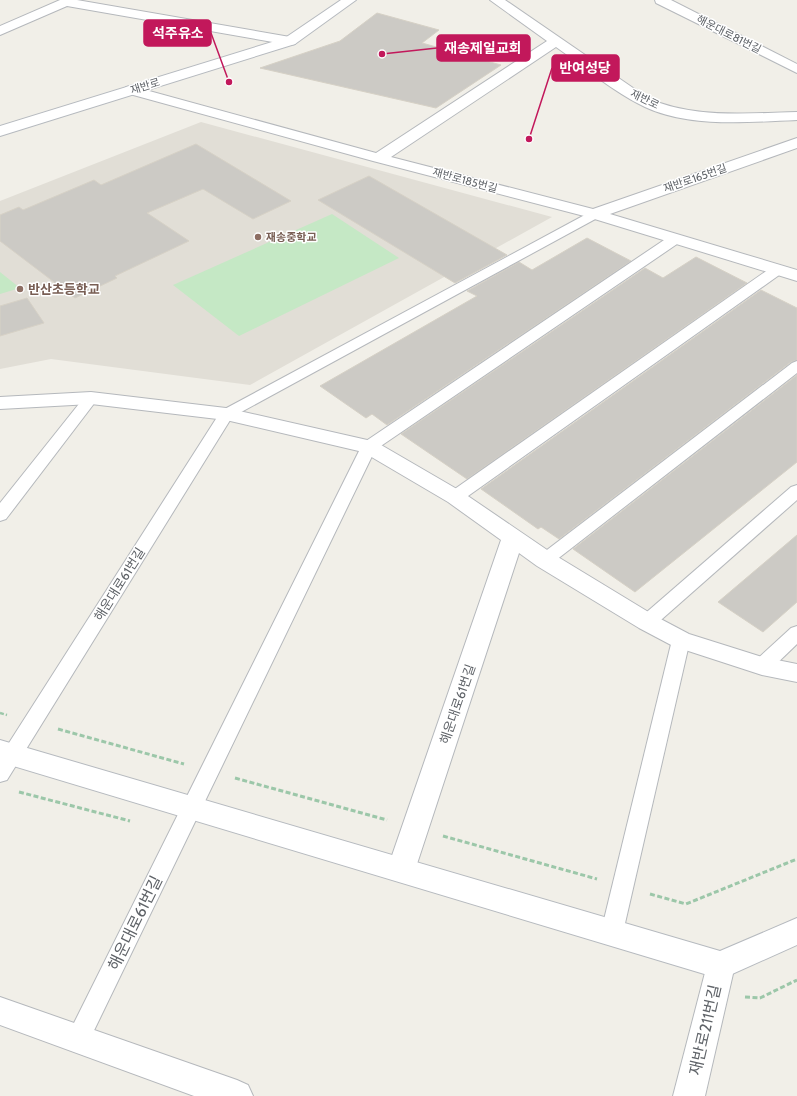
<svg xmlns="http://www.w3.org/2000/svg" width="797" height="1096" viewBox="0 0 797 1096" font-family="Cabin,'Noto Sans KR',sans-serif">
<rect width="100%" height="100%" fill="#f1efe8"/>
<polygon fill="#e1ded6" points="201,122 552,217 250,385 51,359 0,369 0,201"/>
<g fill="#c5e8c5">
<polygon points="332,214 399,258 239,336 173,285"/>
<polygon points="0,272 20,288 0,294"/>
</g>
<g fill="#cccac5" stroke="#d6d1c6">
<polygon points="377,13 439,30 422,43 501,65 436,108 260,68 340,41"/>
<polygon points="196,144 291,201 253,219 203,189 147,213 189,241 115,276 117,278 75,298 0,241 0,215 19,207 23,210 94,180 101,185"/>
<polygon points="369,176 507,255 455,283 318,200"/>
<polygon points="587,238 631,261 387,425 372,414 366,418 320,386 477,296 467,291 519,262 532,270"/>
<polygon points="696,257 747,283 467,479 401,434 645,268 663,278"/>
<polygon points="761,290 797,308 797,360 791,362 559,539 541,527 538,529 481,489"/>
<polygon points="27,298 44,323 0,336 0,306"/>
<polygon points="797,375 797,462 635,592 573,549"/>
<polygon points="797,535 797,602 763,632 718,602"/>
</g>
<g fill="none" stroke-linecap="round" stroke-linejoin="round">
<defs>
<g id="lane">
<polygon points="594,210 599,211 600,214 599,217 232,417 7,780 0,782 0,757 221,411"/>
<polygon points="675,235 680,236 682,239 680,242 375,450 86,1047 78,1050 70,1047 66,1039 70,1031 363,443 670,236"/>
<polygon points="777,266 782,267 784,270 782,273 461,501 455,503 449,501 447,497 449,493 772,267"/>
<polygon points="797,361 797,373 551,564 545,566 539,564 536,560 539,556 792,363"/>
<polygon points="91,393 96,395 99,398 96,401 6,519 0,521 0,503 86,395"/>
<polygon points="797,485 797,500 653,627 647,629 641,627 638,622 641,617 791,487"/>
<polygon points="797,626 797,644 769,671 762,673 755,671 753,666 755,661 791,628"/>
<polygon points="681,633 687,635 690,640 623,932 620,939 612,942 604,939 601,932 672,640 675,635"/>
</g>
<g id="street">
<polygon points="60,0 77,0 290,37 295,38 297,41 295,44 290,45 67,6 0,35 0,26"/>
<path d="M490 0H505L636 90C644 94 652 100 660 103 704 118 752 113 797 112V120C749 122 690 128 645 107 613 92 585 67 556 47L391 157 593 209 797 138V148L610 214 797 270V281L588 217 373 161 126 93 124 90 126 87 131 86 376 153 547 41Z"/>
<polygon points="655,0 671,0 797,64 797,73 656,3"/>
<polygon points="91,392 226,408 376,442 462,492 553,554 655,616 689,634 762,657 797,664 797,682 762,675 673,646 639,628 537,566 519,553 415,870 411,879 401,882 391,879 387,870 501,540 448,502 363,452 226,420 91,404 0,409 0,397"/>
<polygon points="721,951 731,955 735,965 705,1096 673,1096 707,965 711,955"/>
<polygon points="0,997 237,1080 248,1085 253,1096 194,1096 0,1025"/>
</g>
<g id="secondary">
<polygon points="341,0 356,0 295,44 0,136 0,126 285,38"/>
<polygon points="0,740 720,951 797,918 797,945 721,979 0,762"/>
</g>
</defs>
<use href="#lane" stroke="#b5b8bc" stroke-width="2"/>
<use href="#street" stroke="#b5b8bc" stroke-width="2"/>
<use href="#secondary" stroke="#b6babf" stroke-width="2"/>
<polyline stroke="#9cc7a9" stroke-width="2.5" stroke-dasharray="4 2" stroke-linecap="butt" points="0,713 7,715"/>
<g stroke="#9cc7a9" stroke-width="3" stroke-dasharray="5 2.5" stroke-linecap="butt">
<polyline points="58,729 184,764"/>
<polyline points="235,778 387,820"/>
<polyline points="19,792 130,821"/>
<polyline points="443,836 597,879"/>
<polyline points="650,894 686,904 797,859"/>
<polyline points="745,997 760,998 797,980"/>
</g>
<use href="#lane" fill="#fff" fill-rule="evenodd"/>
<use href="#street" fill="#fff" fill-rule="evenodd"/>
<use href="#secondary" fill="#fff" fill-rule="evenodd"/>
</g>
<g fill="#8d6e63" stroke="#fff" stroke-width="1.5">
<circle cx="258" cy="237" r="4"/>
<circle cx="20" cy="289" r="4"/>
</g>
<g text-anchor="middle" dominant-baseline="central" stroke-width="3" stroke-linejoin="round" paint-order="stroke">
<g font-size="11" fill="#5f6368" stroke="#fff">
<text transform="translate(729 34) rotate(27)">해운대로81번길</text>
<text transform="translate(145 86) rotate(-17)">재반로</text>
<text transform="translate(645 99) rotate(26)">재반로</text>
<text transform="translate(695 178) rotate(-19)">재반로165번길</text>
<text transform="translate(465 180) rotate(15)">재반로185번길</text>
</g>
<g font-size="11" font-weight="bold" fill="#785e54" stroke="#fff" text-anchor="start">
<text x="266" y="237">재송중학교</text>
</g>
<g font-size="13" font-weight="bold" fill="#785e54" stroke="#fff" text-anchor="start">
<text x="28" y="289">반산초등학교</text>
</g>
<g font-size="13" fill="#5f6368" stroke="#fff">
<text transform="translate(119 584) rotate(-58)">해운대로61번길</text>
<text transform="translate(457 704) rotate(-71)">해운대로61번길</text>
</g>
<g font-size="16" fill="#5f6368" stroke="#fff">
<text transform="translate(135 923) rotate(-64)">해운대로61번길</text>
<text transform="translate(705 1030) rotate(-77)">재반로211번길</text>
</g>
</g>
<path fill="none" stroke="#c2185b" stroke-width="1.5" d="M229 82L211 33M382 54L437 48M529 139L552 68"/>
<g fill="#c2185b" stroke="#fff" stroke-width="1.5">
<circle cx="229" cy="82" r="4"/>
<circle cx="382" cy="54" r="4"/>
<circle cx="529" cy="139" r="4"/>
</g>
<g fill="#c2185b" stroke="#c2185b" stroke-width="1.5">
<rect x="144" y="20" width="67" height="26" rx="4"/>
<rect x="437" y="35" width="93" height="26" rx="4"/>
<rect x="552" y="55" width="67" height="26" rx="4"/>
</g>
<g font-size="14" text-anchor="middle" font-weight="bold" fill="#fff">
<text x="178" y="38">석주유소</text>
<text x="483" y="53">재송제일교회</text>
<text x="585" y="73">반여성당</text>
</g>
</svg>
